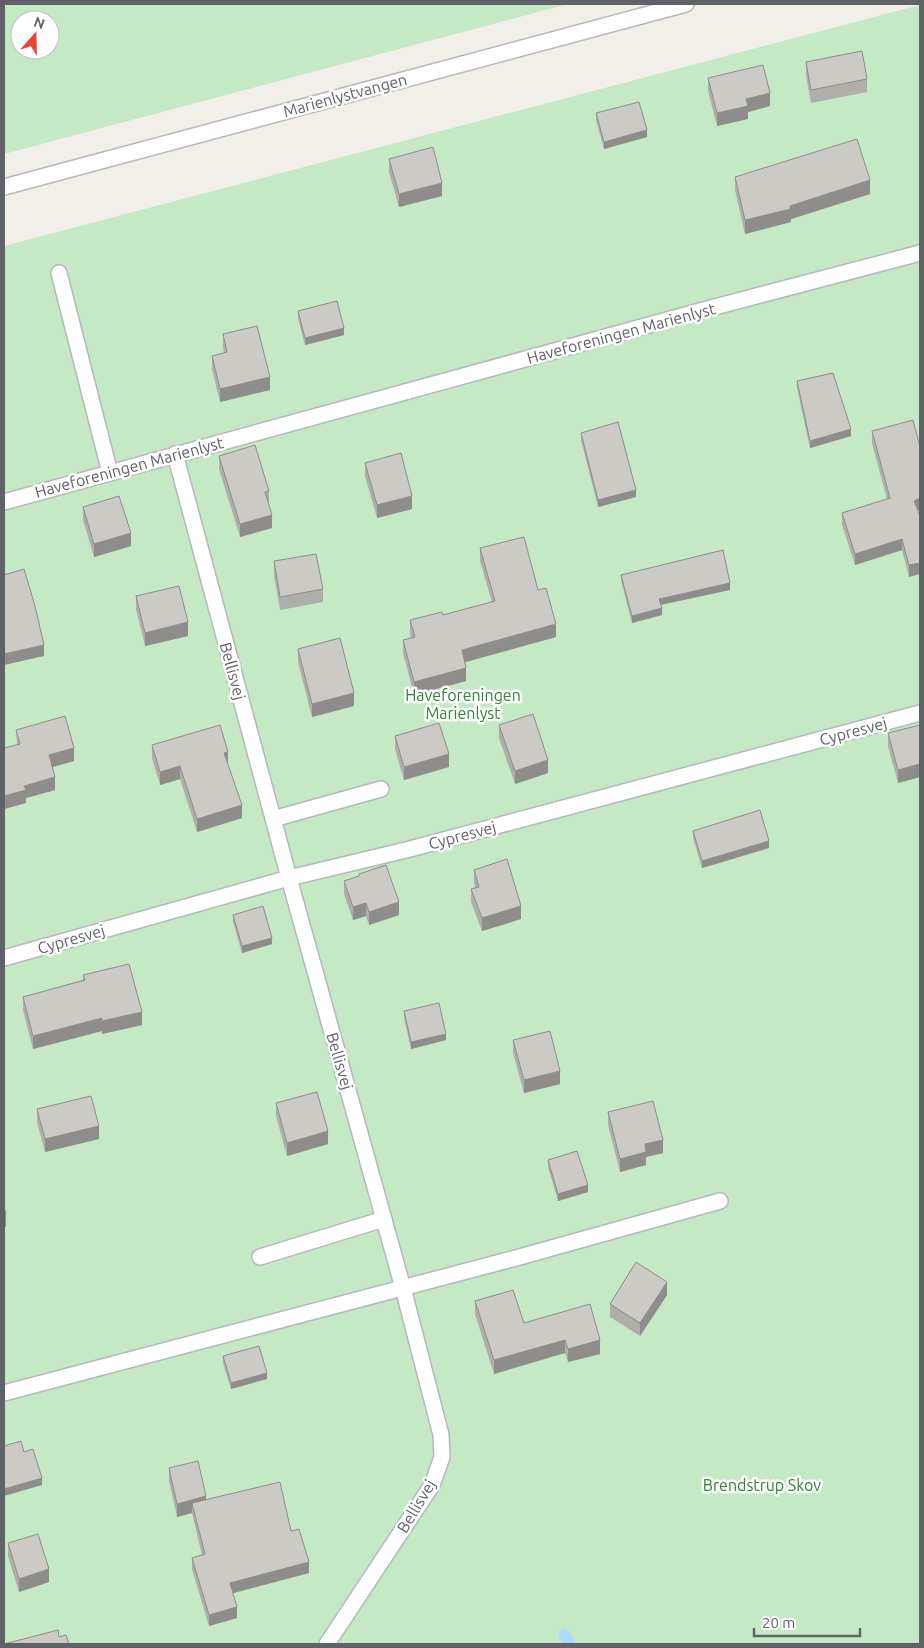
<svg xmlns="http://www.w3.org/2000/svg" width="924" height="1648" viewBox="0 0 924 1648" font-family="Ubuntu,sans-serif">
<rect width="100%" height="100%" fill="#f1efe8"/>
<g fill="#c5e8c5" fill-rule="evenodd">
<path d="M4 4H568L4 154ZM20 20H50V50H20Z"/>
<polygon points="920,5 920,1644 4,1644 4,246"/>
</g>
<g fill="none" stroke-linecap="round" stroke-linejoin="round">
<polyline stroke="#aadaff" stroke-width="11" points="564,1635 570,1644"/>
<defs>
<g id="service">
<polyline points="4,187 686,4"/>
<polyline points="59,273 110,473"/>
<polyline points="175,454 289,878 403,1288 441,1435 442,1457 432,1485 327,1644"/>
<polyline points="4,502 711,308 920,253"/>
<polyline points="273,819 381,789"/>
<polyline points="4,958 289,878 410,849 920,713"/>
<polyline points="260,1257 384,1219"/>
<polyline points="4,1393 516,1258 720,1201"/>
</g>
</defs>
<use href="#service" stroke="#b5b8bc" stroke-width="18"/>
<use href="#service" stroke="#fff" stroke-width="15"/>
</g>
<g fill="#afaea9">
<polygon points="806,62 867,79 867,92 811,103 806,75"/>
<polygon points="708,78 770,106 748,112 748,119 717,126 708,91"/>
<polygon points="596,113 647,137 604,149 596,120"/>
<polygon points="389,159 442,196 399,207 389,172"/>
<polygon points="735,177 870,194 791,219 791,222 745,234 735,190"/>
<polygon points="298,311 344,335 305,345 298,318"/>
<polygon points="223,334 270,390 220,402 212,369 212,356 224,353 223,347"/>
<polygon points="797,381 851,436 810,448 797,388"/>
<polygon points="872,431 920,447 920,509 918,511 909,577 902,550 855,565 842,525 842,513 887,499 872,443"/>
<polygon points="581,433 636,497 598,507 581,440"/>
<polygon points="219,456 269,491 269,504 272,528 240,537 219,469"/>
<polygon points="365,463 412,509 377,518 365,476"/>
<polygon points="83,507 131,546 94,557 83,520"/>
<polygon points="480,548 538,590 556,637 465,662 466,681 414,695 403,653 403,640 411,638 410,633 410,620 443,615 492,602 480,561"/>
<polygon points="274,561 323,589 323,602 280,610 274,575"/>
<polygon points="621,575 730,590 661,605 662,615 632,623 621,581"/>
<polygon points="136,596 188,636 145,646 136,609"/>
<polygon points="298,649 354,706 312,717 298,662"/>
<polygon points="499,725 548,773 515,784 499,738"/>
<polygon points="920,725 920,777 898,783 888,746 888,733"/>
<polygon points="16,730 74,761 53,767 55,790 26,798 26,803 4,809 4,748 17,745"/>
<polygon points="395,736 449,767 404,780 395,749"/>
<polygon points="152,745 228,765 242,818 197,832 180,779 160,785 152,758"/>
<polygon points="693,831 769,848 702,868 693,838"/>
<polygon points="474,870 521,919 482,931 471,902 471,889 475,888 474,883"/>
<polygon points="344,881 399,915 369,925 366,916 353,920 344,894"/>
<polygon points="233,915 272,944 242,953 233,922"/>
<polygon points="83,975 142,1025 102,1034 102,1031 33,1049 23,1010 23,997 83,980"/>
<polygon points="404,1011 446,1040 411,1049 404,1018"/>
<polygon points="513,1040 560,1084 524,1093 513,1053"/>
<polygon points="276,1103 328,1144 287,1156 276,1116"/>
<polygon points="37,1109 99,1139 45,1152 37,1122"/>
<polygon points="608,1112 663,1153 646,1157 646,1165 620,1172 608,1125"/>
<polygon points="548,1160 588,1192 558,1201 548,1167"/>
<polygon points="667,1295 640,1336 610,1317 610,1304"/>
<polygon points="475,1301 524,1323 600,1354 568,1362 565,1353 494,1374 475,1314"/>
<polygon points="223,1356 267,1379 231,1389 223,1363"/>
<polygon points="169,1468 206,1500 291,1531 309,1573 233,1593 237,1618 209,1626 192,1569 192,1558 202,1555 192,1513 177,1517 169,1481"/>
<polygon points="8,1543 49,1582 19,1592 8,1556"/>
</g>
<g fill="#8f8d8a">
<polygon points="770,93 770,106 748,112 748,119 717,126 717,113 746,99"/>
<polygon points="647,130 647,137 604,149 604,142"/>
<polygon points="870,180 870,194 791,219 791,222 745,234 745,220"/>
<polygon points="442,183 442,196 399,207 399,194"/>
<polygon points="344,328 344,335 305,345 305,338"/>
<polygon points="270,377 270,390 220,402 220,389"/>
<polygon points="851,429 851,436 810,448 810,441"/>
<polygon points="636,490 636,497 598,507 598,500"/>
<polygon points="412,496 412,509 377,518 377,505"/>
<polygon points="920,498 920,509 914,513 914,501"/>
<polygon points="272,515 272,528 240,537 240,524"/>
<polygon points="131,533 131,546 94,557 94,544"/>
<polygon points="902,539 902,550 855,565 855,554"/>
<polygon points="920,563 920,574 909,577 909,565"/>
<polygon points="730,583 730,590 659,605 659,599"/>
<polygon points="662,608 662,615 632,623 632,616"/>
<polygon points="188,622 188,636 145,646 145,633"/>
<polygon points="556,624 556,637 462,663 462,650"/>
<polygon points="44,645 44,656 4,665 4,654"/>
<polygon points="466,668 466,681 414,695 414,682"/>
<polygon points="354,693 354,706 312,717 312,704"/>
<polygon points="74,748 74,761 49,768 49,755"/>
<polygon points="228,752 228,765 224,766 224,753"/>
<polygon points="449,754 449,767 404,780 404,767"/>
<polygon points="548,760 548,773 515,784 515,771"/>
<polygon points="920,764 920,777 898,783 898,770"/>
<polygon points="180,766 180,779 160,785 160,772"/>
<polygon points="55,777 55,790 26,798 26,803 4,809 4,796 24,786"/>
<polygon points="242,805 242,818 197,832 197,819"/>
<polygon points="769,841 769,848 702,868 702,861"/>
<polygon points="399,902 399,915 369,925 369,912"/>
<polygon points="366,903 366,916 353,920 353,907"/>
<polygon points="521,906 521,919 482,931 482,918"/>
<polygon points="272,938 272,944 242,953 242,946"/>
<polygon points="142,1012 142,1025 102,1034 102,1021"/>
<polygon points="102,1018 102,1031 33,1049 33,1036"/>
<polygon points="446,1034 446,1040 411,1049 411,1042"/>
<polygon points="560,1071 560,1084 524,1093 524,1080"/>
<polygon points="99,1126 99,1139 45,1152 45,1139"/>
<polygon points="328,1131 328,1144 287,1156 287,1143"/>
<polygon points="663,1140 663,1153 646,1157 646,1165 620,1172 620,1159 645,1144"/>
<polygon points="588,1185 588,1192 558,1201 558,1194"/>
<rect x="4" y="1214" width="2" height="13"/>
<polygon points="667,1282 667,1295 640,1336 640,1323"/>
<polygon points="565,1340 565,1353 494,1374 494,1360"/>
<polygon points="600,1340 600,1354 568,1362 568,1349"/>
<polygon points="267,1373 267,1379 231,1389 231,1383"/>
<polygon points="42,1478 42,1485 4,1496 4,1489"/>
<polygon points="206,1496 206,1510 192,1503 192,1513 177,1517 177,1504"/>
<polygon points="309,1562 309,1573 230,1594 230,1583"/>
<polygon points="49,1569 49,1582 19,1592 19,1579"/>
<polygon points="237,1607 237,1618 209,1626 209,1615"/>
</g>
<g fill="#cccac5" stroke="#8f8d8a">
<polygon points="862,51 867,79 811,90 806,62"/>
<polygon points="763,65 770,93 746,99 748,106 717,113 708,78"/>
<polygon points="639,102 647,130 604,142 596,113"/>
<polygon points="857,139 870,180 790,206 791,209 745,220 735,177"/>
<polygon points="433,147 442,183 399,194 389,159"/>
<polygon points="337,301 344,328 305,338 298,311"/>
<polygon points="257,326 270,377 220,389 212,356 227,352 223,334"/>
<polygon points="833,373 851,429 810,441 797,381"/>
<polygon points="913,420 920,447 920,498 914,501 920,516 920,563 909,565 902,539 855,554 842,513 890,498 872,431"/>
<polygon points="618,422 636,490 598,500 581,433"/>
<polygon points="255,445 269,491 265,492 272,515 240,524 219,456"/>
<polygon points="401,453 412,496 377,505 365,463"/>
<polygon points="119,496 131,533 94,544 83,507"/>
<polygon points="524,537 538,590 546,588 556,624 462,650 466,668 414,682 403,640 415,637 410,620 442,612 443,615 495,601 480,548"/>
<polygon points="723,550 730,583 659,599 662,608 632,616 621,575"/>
<polygon points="316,554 323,589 280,597 274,561"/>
<polygon points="24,569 35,606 44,645 4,654 4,575"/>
<polygon points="179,586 188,622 145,633 136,596"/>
<polygon points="340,638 354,693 312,704 298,649"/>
<polygon points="533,714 548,760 515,771 499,725"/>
<polygon points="65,716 74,748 49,755 55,777 24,786 26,790 4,796 4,748 20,744 16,730"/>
<polygon points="439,723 449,754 404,767 395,736"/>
<polygon points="220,725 228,752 224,753 242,805 197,819 180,766 160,772 152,745"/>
<polygon points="920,725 920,764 898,770 888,733"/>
<polygon points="760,810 769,841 702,861 693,831"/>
<polygon points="507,859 521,906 482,918 471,889 479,887 474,870"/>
<polygon points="386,865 399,902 369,912 366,903 353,907 344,881 359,876 359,874"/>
<polygon points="263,906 272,938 242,946 233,915"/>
<polygon points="129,964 142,1012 102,1021 102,1018 33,1036 23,997 85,980 83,975"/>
<polygon points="439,1003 446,1034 411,1042 404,1011"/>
<polygon points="550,1031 560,1071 524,1080 513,1040"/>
<polygon points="317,1092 328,1131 287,1143 276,1103"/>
<polygon points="91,1096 99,1126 45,1139 37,1109"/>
<polygon points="653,1101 663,1140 645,1144 646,1152 620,1159 608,1112"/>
<polygon points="577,1151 588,1185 558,1194 548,1160"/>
<polygon points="4,1206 6,1214 4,1214"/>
<polygon points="636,1262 667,1282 640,1323 610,1304"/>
<polygon points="513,1290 524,1323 590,1304 600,1340 568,1349 565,1340 494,1360 475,1301"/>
<polygon points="259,1346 267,1373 231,1383 223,1356"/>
<polygon points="21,1441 24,1452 33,1449 42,1478 4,1489 4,1446"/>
<polygon points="198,1461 206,1496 177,1504 169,1468"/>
<polygon points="280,1482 291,1531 299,1529 309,1562 230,1583 237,1607 209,1615 192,1558 205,1554 192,1503"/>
<polygon points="38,1534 49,1569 19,1579 8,1543"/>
<polygon points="58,1630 59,1637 66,1635 69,1644 4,1644"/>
</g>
<g text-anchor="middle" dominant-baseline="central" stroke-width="5" stroke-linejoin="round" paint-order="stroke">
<g font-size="16" fill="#5f6368" stroke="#fff">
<text transform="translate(345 95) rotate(-15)">Marienlystvangen</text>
<text transform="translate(621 333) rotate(-15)">Haveforeningen Marienlyst</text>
<text transform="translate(129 467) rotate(-15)">Haveforeningen Marienlyst</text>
<text transform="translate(233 671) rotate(75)">Bellisvej</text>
<text transform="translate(853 731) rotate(-15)">Cypresvej</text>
<text transform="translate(462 835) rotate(-15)">Cypresvej</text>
<text transform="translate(71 939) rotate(-16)">Cypresvej</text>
<text transform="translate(340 1061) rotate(74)">Bellisvej</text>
<text transform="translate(416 1506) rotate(-59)">Bellisvej</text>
</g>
<g font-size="16" fill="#348238" stroke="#fff">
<text x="463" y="695">Haveforeningen<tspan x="463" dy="18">Marienlyst</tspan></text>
<text x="762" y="1485">Brendstrup Skov</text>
</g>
</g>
<rect width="924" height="1648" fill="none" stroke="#5f6368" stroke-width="10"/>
<g transform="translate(35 35) rotate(20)"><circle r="24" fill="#ffffff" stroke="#bfc1c3"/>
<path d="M0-4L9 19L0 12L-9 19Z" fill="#ea4335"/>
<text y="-8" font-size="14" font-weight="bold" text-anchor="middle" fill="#5f6368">N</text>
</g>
<path d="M754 1628v8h106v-8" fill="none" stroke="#5f6368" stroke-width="2.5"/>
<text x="762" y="1628" font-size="15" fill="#5f6368" stroke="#ffffff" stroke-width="4" paint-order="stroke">20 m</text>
</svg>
